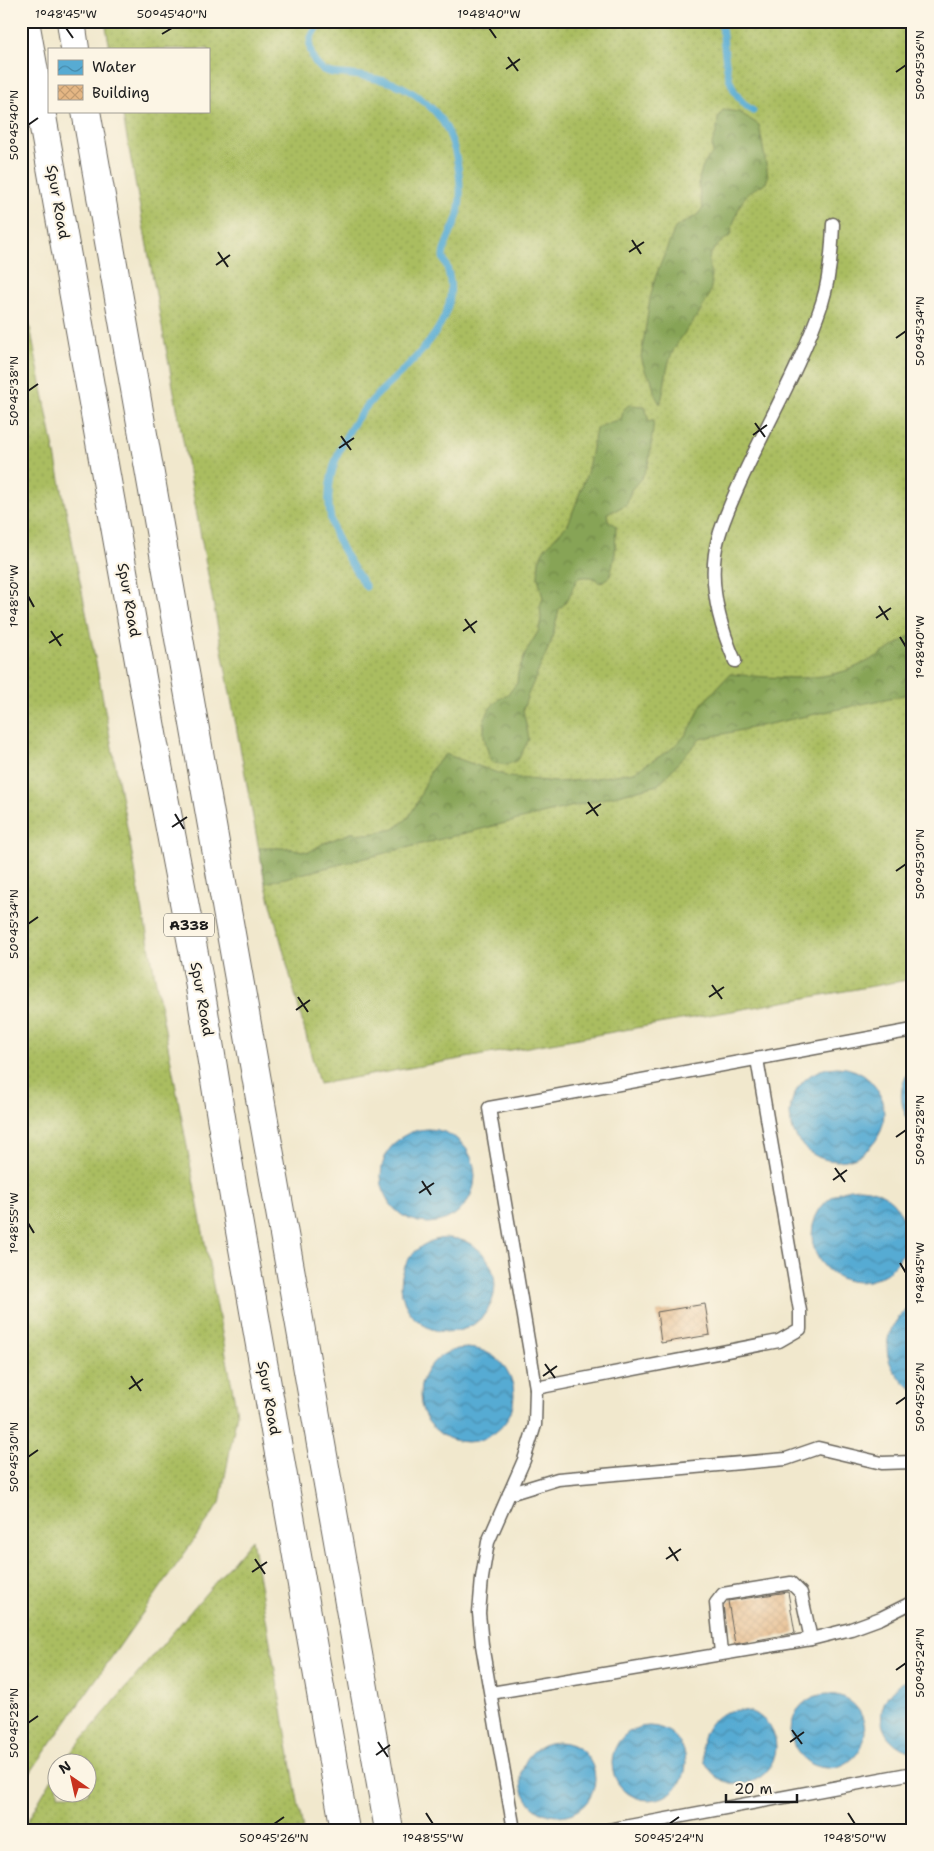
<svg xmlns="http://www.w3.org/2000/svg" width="934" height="1851" viewBox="0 0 934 1851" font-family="'Shantell Sans',sans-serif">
<defs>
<pattern id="grass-dots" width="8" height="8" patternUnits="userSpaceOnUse" patternTransform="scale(1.25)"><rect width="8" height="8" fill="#aabd60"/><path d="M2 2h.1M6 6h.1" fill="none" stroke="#92a253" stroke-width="1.8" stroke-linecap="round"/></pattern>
<pattern id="forest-crowns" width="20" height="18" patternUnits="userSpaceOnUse" patternTransform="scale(1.25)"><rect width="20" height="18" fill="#87a456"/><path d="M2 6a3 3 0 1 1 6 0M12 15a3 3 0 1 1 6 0" fill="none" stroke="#6e8546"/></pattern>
<pattern id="water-waves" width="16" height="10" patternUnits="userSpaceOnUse" patternTransform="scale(1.25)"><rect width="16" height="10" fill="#57abd3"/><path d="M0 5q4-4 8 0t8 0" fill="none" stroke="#478aaa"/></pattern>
<pattern id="building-cross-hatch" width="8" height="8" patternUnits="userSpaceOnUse" patternTransform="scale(1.25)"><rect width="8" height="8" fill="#e4b684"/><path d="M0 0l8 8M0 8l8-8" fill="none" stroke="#c39c71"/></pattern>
</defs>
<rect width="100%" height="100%" fill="#fcf5e5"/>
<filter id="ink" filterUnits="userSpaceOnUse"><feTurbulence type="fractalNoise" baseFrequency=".02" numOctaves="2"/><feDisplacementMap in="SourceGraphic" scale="10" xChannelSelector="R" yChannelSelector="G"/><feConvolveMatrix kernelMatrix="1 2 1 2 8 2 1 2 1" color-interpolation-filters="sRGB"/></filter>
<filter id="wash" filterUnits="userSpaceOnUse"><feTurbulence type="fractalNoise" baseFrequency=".0096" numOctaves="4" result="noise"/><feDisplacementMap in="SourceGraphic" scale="20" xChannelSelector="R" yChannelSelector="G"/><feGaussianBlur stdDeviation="1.12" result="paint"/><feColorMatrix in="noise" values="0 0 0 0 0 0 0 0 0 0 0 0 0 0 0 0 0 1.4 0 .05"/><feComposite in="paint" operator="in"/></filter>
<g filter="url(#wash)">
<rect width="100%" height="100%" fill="#f1e8cd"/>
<g fill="url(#grass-dots)" stroke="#636c3e">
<polygon points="105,21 913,21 913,979 319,1084 265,882 122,111 209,111 209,49 110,49"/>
<polygon points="21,281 98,673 237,1413 220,1503 28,1776 21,1769"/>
<polygon points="252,1539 303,1830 22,1830 57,1770 58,1794 88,1794 88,1764 62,1763"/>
</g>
<g fill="url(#forest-crowns)" stroke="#526039">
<path d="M723 110 739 112 759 125 768 176 766 183C745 192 742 198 735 219 733 224 731 229 731 235 690 262 721 267 708 297 700 316 684 331 674 349 665 365 666 387 660 404L655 395 651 378 646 373 641 357 650 299 655 278 675 228 697 215 703 208C697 187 696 170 713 153 711 144 713 141 716 133 719 122 715 122 723 110Z"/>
<path d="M629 405 645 406 649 422 654 420 649 461 646 469 642 477 631 490 627 504 616 510 607 513 608 520 616 526 615 554 610 576 600 583C593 576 588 576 578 578 571 589 570 601 559 609L551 642 527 697 523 710 529 739 518 760 506 765 494 763 490 759 484 737V721L490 708 499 699 509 693 517 683 518 673 527 650 539 630 541 618 540 606 543 598 538 577 539 560 545 548 568 524 571 517 587 473 596 429 608 423 621 419 624 409Z"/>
<path d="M913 634V693L700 739 658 785 265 883 259 848H287L309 852 324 843 351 833 371 834 394 829 408 818 417 803 431 770 445 754 509 777 556 782 584 780 634 772 670 750 684 737 694 722 701 705 730 674C764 677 800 681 834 674 862 668 889 649 913 634Z"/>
</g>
<g fill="url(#water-waves)" stroke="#3a6478">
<path d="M913 1064V1126C897 1106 898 1084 913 1064Z"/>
<circle cx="837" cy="1114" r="47"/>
<circle cx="428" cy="1176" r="47"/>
<circle cx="859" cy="1235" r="47"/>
<circle cx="448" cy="1285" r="47"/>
<path d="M913 1305V1389C878 1367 879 1328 913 1305Z"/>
<circle cx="467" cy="1395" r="47"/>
<path d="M913 1679V1752C905 1750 898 1747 892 1741 870 1720 885 1684 913 1679Z"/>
<circle cx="828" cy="1731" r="37"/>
<circle cx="739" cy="1747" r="37"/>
<circle cx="649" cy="1763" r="37"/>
<circle cx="558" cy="1779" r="37"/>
</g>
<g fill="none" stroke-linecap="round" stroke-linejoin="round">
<g stroke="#57abd3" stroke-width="7">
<path d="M321 21C311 35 306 42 313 58 315 63 319 67 323 70 332 75 342 73 352 75 365 76 377 79 389 82 408 87 429 103 441 119 457 142 464 186 458 214 455 227 444 243 443 256 443 260 446 264 447 267 452 284 452 298 445 315 431 347 405 368 380 392 347 424 321 473 331 520 335 542 354 568 366 587"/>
<path d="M721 21C727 54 721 90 753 111"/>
</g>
</g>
<g id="blocks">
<g fill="url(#building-cross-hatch)">
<polygon points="705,1304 710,1335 661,1343 657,1312"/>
<polygon points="788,1592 795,1633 735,1644 728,1601"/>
</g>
</g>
</g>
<g filter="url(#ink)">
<use href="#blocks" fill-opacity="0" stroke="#67635a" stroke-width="1"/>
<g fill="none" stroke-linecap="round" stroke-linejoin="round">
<defs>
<g id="lane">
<path d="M735 661C719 624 707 579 718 539 724 517 734 496 743 476 770 418 802 363 822 303 830 278 832 250 833 224"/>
<polyline points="536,1388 779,1341 800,1329 800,1311 757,1059"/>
<polyline points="509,1494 558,1479 786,1459 818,1448 882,1463 913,1462"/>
<polyline points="721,1653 716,1603 723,1594 791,1583 801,1593 811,1639"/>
<polyline points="491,1693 811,1639 851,1629 881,1618 913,1602"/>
<polyline points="514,1830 482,1645 479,1613 482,1578 488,1542 524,1460 535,1425 536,1388 489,1108 913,1030"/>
<polyline points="608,1830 913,1773"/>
</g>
<g id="highway">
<polyline points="25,21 154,745 198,975 233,1191 345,1830"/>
<polyline points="71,21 75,49"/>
<polyline points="86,111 389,1830"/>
</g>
</defs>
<use href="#lane" stroke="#67635a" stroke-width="15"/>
<use href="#highway" stroke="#67635a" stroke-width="30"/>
<use href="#lane" stroke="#fff" stroke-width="12"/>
<use href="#highway" stroke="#fff" stroke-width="28"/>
</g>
</g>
<path fill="none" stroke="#1c1c1c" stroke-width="2" d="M66 28 73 38M489 28 496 38M162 34 172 28M508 57 518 71M506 69 520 59M896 72 906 65M28 125 38 118M632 240 641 254M218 252 228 267M629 252 644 242M216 265 230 255M896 338 906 331M28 391 38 384M755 423 765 437M753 435 767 425M341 436 351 450M339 448 354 438M28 596 34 607M879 606 888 620M876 618 891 608M465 619 475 633M51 631 61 646M463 631 477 621M900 637 906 647M49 643 63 634M588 802 598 816M175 814 184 829M586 814 601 804M172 827 187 817M896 871 906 864M28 924 38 917M712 985 722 999M298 997 308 1012M709 997 724 987M296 1010 310 1000M896 1137 906 1130M835 1168 845 1182M833 1180 847 1170M422 1181 431 1195M419 1193 434 1183M28 1223 34 1233M900 1263 906 1273M545 1364 555 1378M131 1376 141 1391M543 1376 557 1366M129 1389 143 1379M896 1404 906 1397M28 1457 38 1450M669 1547 678 1561M255 1559 265 1574M666 1559 681 1549M252 1572 267 1562M896 1670 906 1663M28 1723 38 1716M792 1730 802 1744M378 1742 388 1757M790 1742 804 1732M376 1755 390 1745M426 1813 433 1824M848 1813 855 1824M274 1824 284 1817M669 1824 679 1817"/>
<g text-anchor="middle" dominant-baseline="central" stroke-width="4.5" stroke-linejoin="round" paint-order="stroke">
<rect fill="#fcf5e5" stroke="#5f5d58" stroke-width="1" x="164" y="913.5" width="50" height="23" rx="4"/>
<g font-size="14" font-weight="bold" fill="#1c1c1c">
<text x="189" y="925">A338</text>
</g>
<g font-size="15" fill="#1c1c1c" stroke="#fcf5e5">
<text transform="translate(58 202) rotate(80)">Spur Road</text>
<text transform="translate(129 600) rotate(80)">Spur Road</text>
<text transform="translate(202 999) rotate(80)">Spur Road</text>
<text transform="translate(269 1398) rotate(80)">Spur Road</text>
</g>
</g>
<rect width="934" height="1851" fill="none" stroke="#fcf5e5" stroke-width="55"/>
<rect x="48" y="48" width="162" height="65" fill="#fcf5e5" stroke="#a29e95"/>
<rect x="58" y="60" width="25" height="15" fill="url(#water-waves)" stroke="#a29e95"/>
<text x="92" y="72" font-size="15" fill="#1c1c1c">Water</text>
<rect x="58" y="85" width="25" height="15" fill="url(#building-cross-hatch)" stroke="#a29e95"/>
<text x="92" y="98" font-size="15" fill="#1c1c1c">Building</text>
<g transform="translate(72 1778) rotate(326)"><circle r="24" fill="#fcf5e5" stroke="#a29e95"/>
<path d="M0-4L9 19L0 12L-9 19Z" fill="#c8321e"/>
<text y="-8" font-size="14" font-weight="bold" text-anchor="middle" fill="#1c1c1c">N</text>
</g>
<path d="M726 1794v8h71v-8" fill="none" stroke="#1c1c1c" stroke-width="2.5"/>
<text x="734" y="1794" font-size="15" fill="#1c1c1c" stroke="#fcf5e5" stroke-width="4" paint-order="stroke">20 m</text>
<rect x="28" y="28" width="878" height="1796" fill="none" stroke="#1c1c1c" stroke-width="2"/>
<g font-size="12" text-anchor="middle" fill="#1c1c1c">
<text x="66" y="18">1°48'45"W</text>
<text x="172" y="18">50°45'40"N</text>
<text x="489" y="18">1°48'40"W</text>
<text transform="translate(920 65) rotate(-90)" y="4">50°45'36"N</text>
<text transform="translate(14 125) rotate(-90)" y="4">50°45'40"N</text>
<text transform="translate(920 331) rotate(-90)" y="4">50°45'34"N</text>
<text transform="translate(14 391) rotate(-90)" y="4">50°45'38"N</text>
<text transform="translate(14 596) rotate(-90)" y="4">1°48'50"W</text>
<text transform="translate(920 647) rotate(-90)" y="4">1°48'40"W</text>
<text transform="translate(920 864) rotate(-90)" y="4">50°45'30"N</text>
<text transform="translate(14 924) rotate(-90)" y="4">50°45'34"N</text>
<text transform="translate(920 1130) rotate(-90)" y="4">50°45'28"N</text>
<text transform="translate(14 1223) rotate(-90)" y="4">1°48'55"W</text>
<text transform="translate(920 1273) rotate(-90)" y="4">1°48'45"W</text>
<text transform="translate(920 1397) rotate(-90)" y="4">50°45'26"N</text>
<text transform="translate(14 1457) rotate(-90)" y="4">50°45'30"N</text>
<text transform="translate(920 1663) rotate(-90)" y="4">50°45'24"N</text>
<text transform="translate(14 1723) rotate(-90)" y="4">50°45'28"N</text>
<text x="274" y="1842">50°45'26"N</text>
<text x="433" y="1842">1°48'55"W</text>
<text x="669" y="1842">50°45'24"N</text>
<text x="855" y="1842">1°48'50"W</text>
</g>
</svg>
